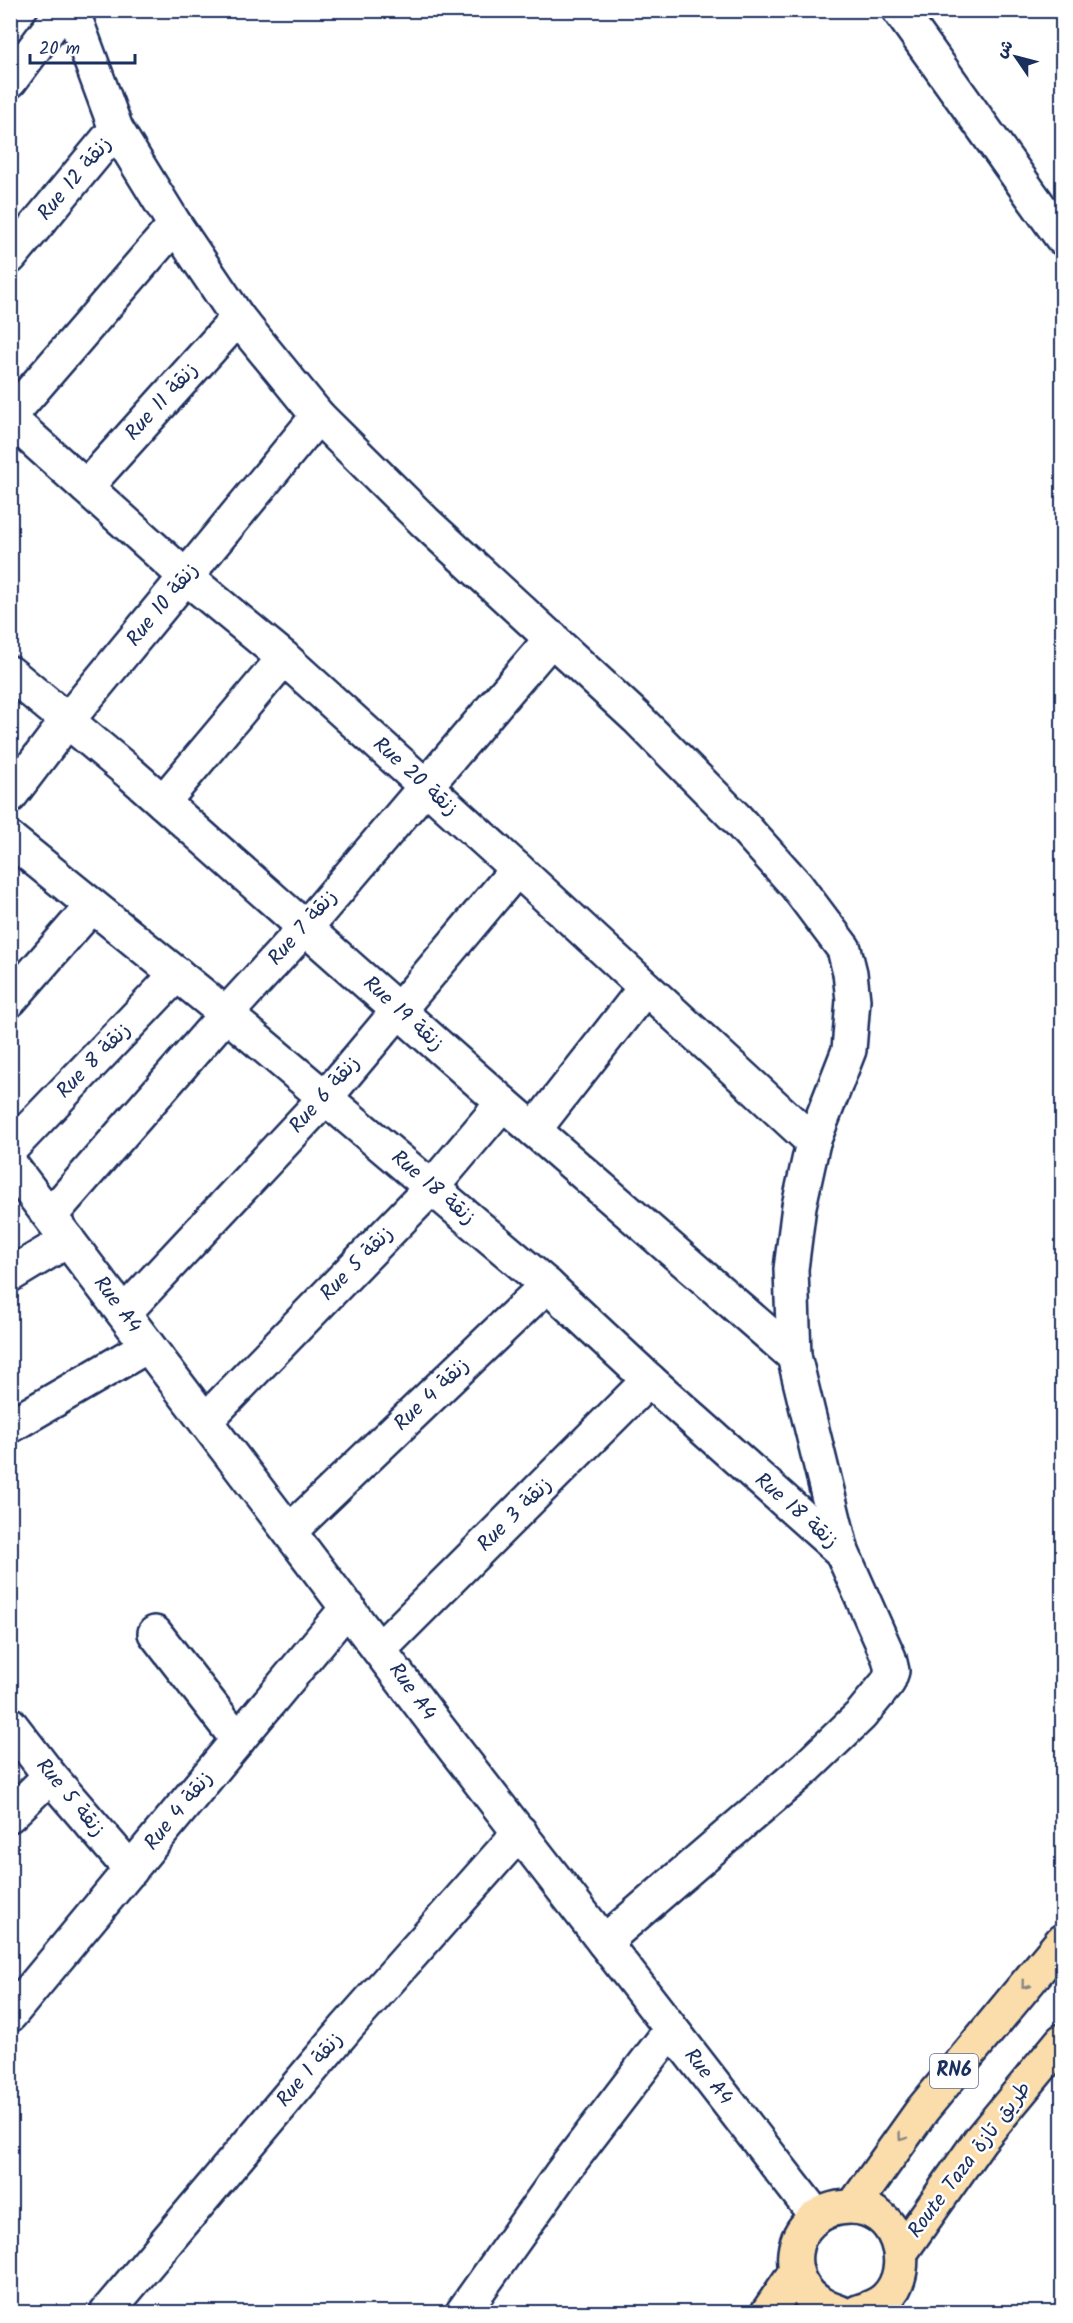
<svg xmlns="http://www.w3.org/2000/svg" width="1073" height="2323" viewBox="0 0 1073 2323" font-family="Kalam,'Playpen Sans Arabic',sans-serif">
<rect width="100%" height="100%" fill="#fff"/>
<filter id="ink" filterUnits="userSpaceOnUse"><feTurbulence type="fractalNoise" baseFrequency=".0167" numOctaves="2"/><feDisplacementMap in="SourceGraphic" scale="12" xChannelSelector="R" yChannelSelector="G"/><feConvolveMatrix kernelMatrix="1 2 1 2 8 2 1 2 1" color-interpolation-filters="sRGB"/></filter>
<g filter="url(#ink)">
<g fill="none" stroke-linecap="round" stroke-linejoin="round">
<defs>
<g id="minor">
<polyline points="72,10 116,129 175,225 238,318 318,416 425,522 637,718 736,818 796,885 844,949 850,973 853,1000 849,1050 813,1142 799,1206 791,1269 794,1356 842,1552 889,1658 892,1671 888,1682 861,1715 807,1767 604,1942"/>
<polyline points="899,10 1062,238"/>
<polyline points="10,81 63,10"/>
<polyline points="10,257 116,129"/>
<polyline points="10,416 175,225"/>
<polyline points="10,419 186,577 284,658 517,869 813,1142"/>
<polyline points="86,487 238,318"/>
<polyline points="10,673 130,773 503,1103 794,1356"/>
<polyline points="10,796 67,721 318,416"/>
<polyline points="163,802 284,658"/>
<polyline points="10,839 226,1014 547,1285 649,1380 842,1552"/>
<polyline points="10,1000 92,906"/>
<polyline points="534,1130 645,988"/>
<polyline points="10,1149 177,974"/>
<polyline points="10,1164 439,1729 817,2217"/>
<polyline points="50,1216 226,1014 306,927 552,638"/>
<polyline points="10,1275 68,1240"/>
<polyline points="124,1313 326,1097 517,869"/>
<polyline points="206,1420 432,1187 503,1103"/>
<polyline points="10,1426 147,1346"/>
<polyline points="290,1531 547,1285"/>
<polyline points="155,1633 238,1740"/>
<polyline points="380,1649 649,1380"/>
<polyline points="10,1724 50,1776 131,1870"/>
<polyline points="10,1815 50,1776"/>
<polyline points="10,2015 348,1607"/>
<polyline points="107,2312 347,2027 520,1832"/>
<polyline points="463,2312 561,2174 671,2030"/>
</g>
<g id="highway">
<polyline points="853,2207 923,2109 1062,1941"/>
<polyline points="901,2252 980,2140 1062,2041"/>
<polyline points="768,2312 796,2271"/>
<path d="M839 2312C773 2293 784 2208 850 2207 896 2206 917 2267 886 2298 878 2306 868 2309 858 2312"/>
</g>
</defs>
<use href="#minor" stroke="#1b2f5e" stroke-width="38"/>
<use href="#highway" stroke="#1b2f5e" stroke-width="38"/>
<use href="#minor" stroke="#fff" stroke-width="33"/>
<use href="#highway" stroke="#faddab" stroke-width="33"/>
</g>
<defs><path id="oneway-chevron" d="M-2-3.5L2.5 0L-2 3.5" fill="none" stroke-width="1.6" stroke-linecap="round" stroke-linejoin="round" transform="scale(1.5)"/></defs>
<g stroke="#8a8684">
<use href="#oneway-chevron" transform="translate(1025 1985) rotate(129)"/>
<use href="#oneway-chevron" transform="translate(902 2137) rotate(126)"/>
</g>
</g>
<g text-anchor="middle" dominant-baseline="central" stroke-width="5" stroke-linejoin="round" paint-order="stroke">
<rect fill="#fff" stroke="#5f6d8e" stroke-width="1.5" x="930" y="2054" width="48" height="34" rx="4.5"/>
<g font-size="20" font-weight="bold" fill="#1b2f5e">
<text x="954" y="2071">RN6</text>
</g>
<g font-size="21" fill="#1b2f5e" stroke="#fff">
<text transform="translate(75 179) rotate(-50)">Rue 12 زنقة</text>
<text transform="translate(162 402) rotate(-48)">Rue 11 زنقة</text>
<text transform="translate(163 605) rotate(-51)">Rue 10 زنقة</text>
<text transform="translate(415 777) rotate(42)">Rue 20 زنقة</text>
<text transform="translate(303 928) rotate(-49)">Rue 7 زنقة</text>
<text transform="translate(403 1014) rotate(42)">Rue 19 زنقة</text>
<text transform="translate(94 1061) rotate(-46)">Rue 8 زنقة</text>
<text transform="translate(325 1095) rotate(-49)">Rue 6 زنقة</text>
<text transform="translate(433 1188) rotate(40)">Rue 18 زنقة</text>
<text transform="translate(357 1264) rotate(-46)">Rue 5 زنقة</text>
<text transform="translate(117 1305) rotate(53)">Rue A4</text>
<text transform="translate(432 1395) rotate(-44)">Rue 4 زنقة</text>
<text transform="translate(796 1511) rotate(41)">Rue 18 زنقة</text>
<text transform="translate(515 1515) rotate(-45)">Rue 3 زنقة</text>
<text transform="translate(412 1692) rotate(54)">Rue A4</text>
<text transform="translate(70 1798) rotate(50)">Rue 5 زنقة</text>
<text transform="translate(179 1811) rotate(-51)">Rue 4 زنقة</text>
<text transform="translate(310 2070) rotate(-50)">Rue 1 زنقة</text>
<text transform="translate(708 2077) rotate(52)">Rue A4</text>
<text transform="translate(970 2160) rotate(-53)">Route Taza طريق تازة</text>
</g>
</g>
<rect width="1073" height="2323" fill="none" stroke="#fff" stroke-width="36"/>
<rect x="18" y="18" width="1037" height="2287" fill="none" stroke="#1b2f5e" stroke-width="2" filter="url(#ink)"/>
<g transform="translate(1016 57) rotate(305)" stroke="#ffffff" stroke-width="4.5" paint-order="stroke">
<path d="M0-4.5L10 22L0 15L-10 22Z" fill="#1b2f5e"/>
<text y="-9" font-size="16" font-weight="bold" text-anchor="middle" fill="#1b2f5e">ش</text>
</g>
<path d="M30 54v9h105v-9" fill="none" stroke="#1b2f5e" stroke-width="3"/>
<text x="39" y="54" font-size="18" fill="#1b2f5e" stroke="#ffffff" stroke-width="4.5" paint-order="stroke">20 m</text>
</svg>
